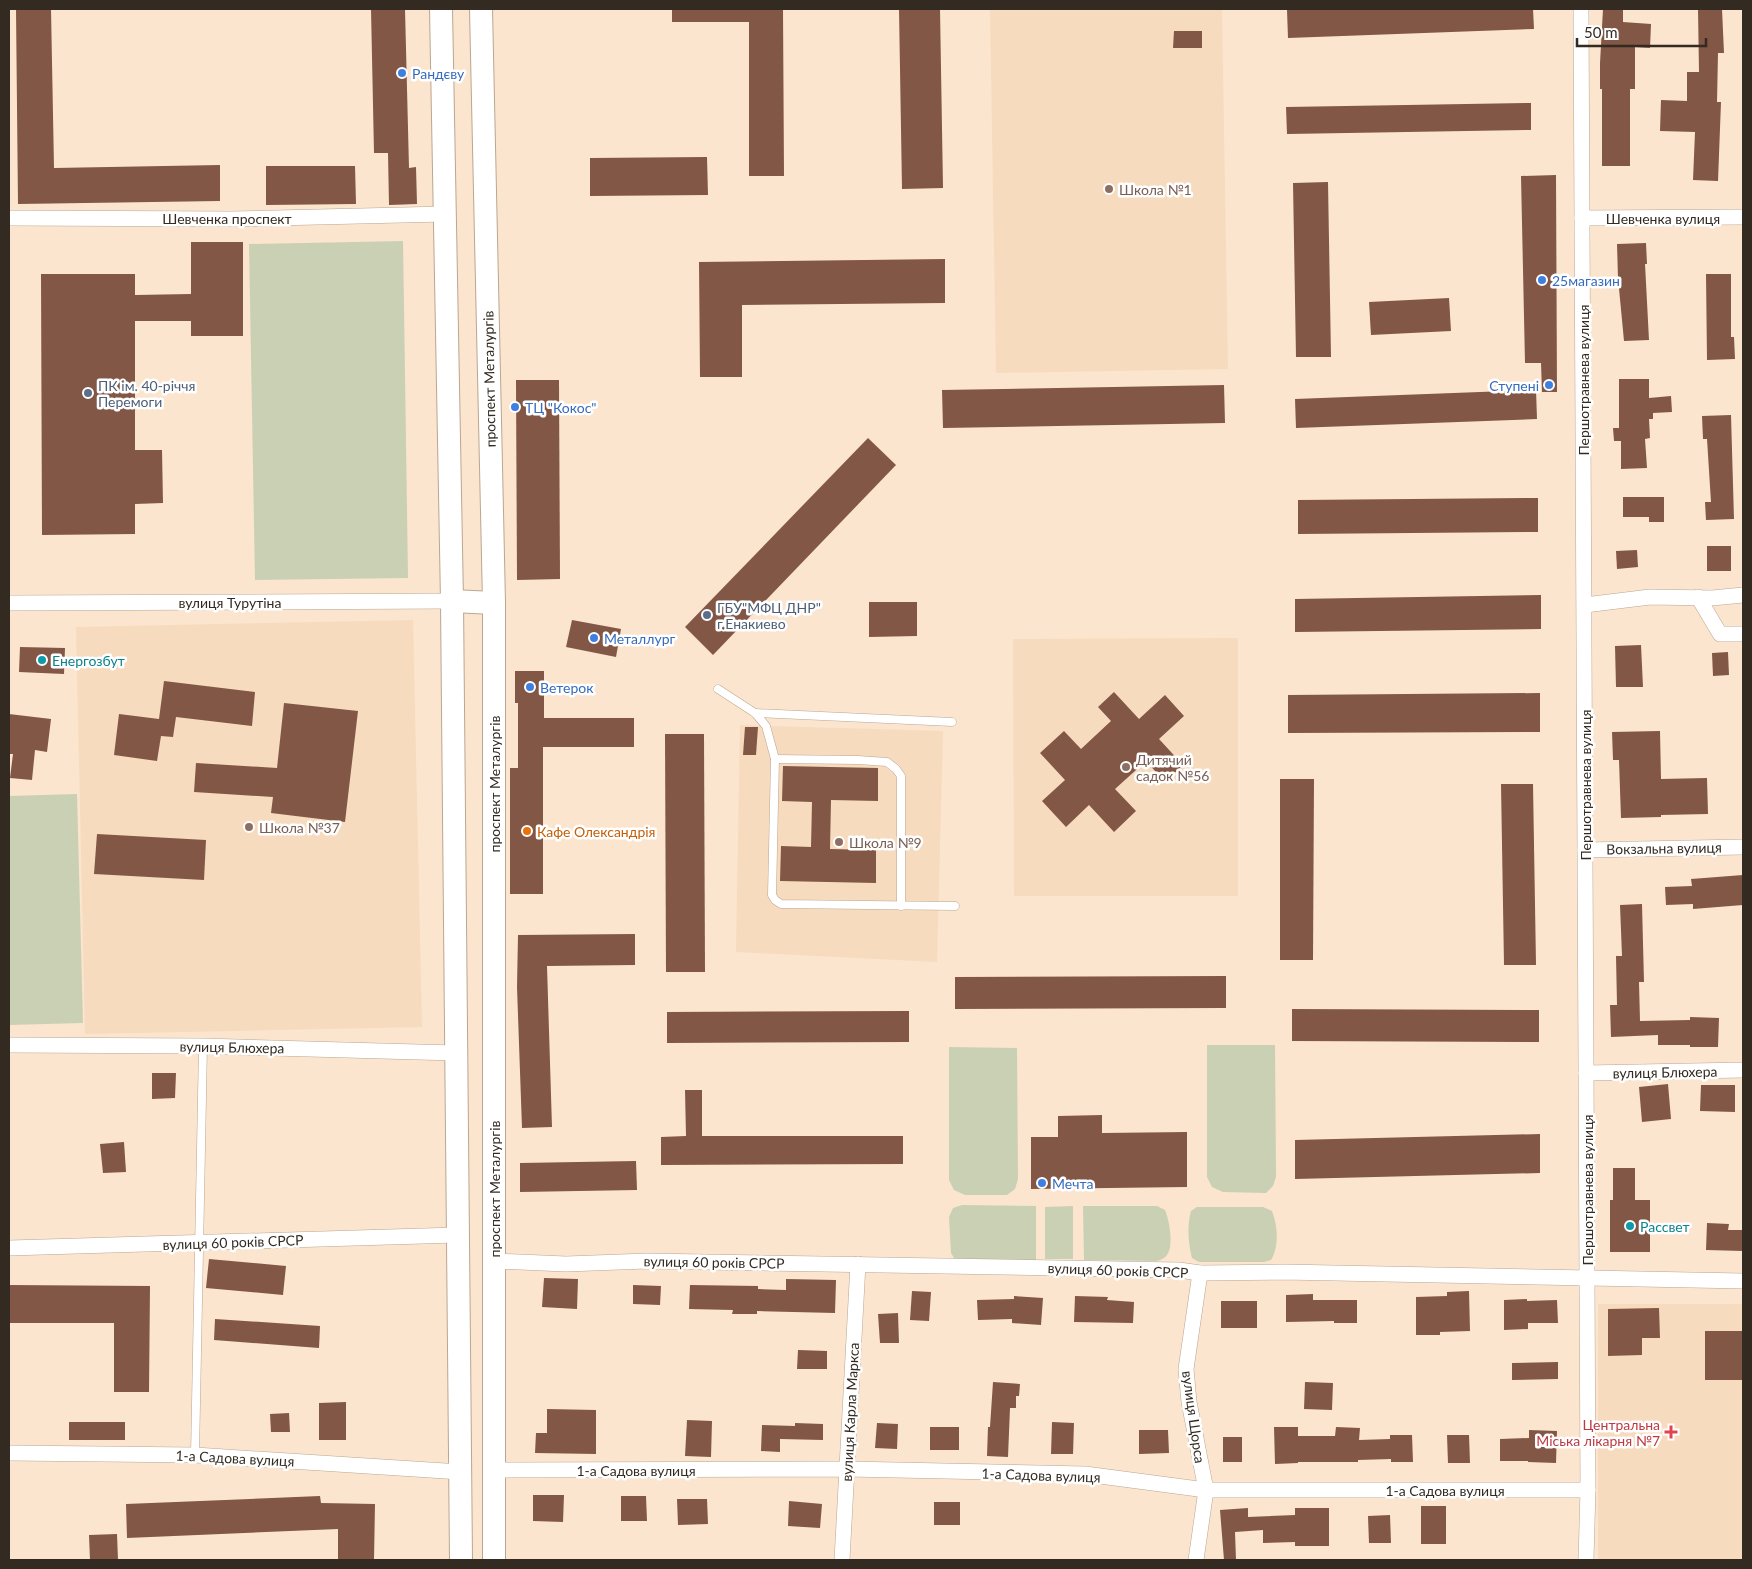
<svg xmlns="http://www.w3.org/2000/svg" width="1752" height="1569" viewBox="0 0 1752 1569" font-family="Lato,sans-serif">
<rect width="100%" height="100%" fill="#fbe5ce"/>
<g fill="#f6dbbe">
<polygon points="990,9 1222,9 1228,369 996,373"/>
<polygon points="413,620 422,1027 85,1034 76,627"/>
<polygon points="1238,638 1238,896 1014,896 1013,639"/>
<polygon points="740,725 943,731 937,962 736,952"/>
<rect x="1598" y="1304" width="145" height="256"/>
</g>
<g fill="#cad0b4">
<polygon points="403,241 408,578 255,580 249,244"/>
<polygon points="77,794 83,1023 9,1025 9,796"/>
<polygon points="1207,1045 1275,1045 1276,1177 1273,1186 1266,1193 1223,1192 1212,1187 1207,1177"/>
<polygon points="949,1047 1017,1048 1018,1179 1015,1189 1007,1195 965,1195 954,1190 949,1180"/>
<polygon points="962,1205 1036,1206 1036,1260 961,1260 954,1258 951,1253 949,1217 953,1208"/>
<polygon points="1073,1206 1073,1259 1045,1259 1045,1207"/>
<path d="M1083 1206H1157L1165 1210C1169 1219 1173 1242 1169 1251 1167 1257 1163 1259 1157 1261L1084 1260Z"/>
<path d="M1197 1207H1263L1272 1211C1278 1226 1279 1247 1271 1260L1264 1262H1199L1192 1258C1188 1244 1187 1224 1191 1211Z"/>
</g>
<g fill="#825745">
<polygon points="16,9 51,9 54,168 220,165 220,201 18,204"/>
<polygon points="371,9 405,9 409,168 416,167 417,204 389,205 388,153 374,153"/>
<polygon points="672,9 783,9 784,176 749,176 749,22 672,22"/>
<polygon points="899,9 940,9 943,188 902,189"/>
<polygon points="1321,9 1533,9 1534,29 1288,38 1287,10"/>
<polygon points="1603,9 1623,9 1623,22 1651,24 1650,48 1635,47 1635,89 1630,89 1630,166 1602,166 1602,89 1600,89 1600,63"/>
<polygon points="1698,9 1722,9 1724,53 1718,53 1717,102 1721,102 1718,181 1693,180 1695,132 1660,131 1661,100 1687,101 1687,72 1699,72"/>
<polygon points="1174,31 1202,31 1202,48 1173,48"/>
<polygon points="1531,103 1531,130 1287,134 1286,107"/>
<polygon points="707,157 708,195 590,196 590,158"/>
<polygon points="266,166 355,166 356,204 266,205"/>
<polygon points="1556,175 1557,392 1542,392 1541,363 1525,363 1521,176"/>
<polygon points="1328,182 1331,357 1296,357 1293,183"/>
<polygon points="191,242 243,242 243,336 191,336 191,321 135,321 135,450 162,450 163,503 135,504 135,534 42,535 41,274 135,274 135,295 191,294"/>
<polygon points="1646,243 1647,264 1645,264 1649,340 1624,341 1618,278 1617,244"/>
<polygon points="945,259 945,303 742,305 742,377 700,377 699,262"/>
<polygon points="1706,274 1731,274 1731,337 1734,337 1735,359 1707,360"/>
<polygon points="1449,298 1451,331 1371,335 1369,302"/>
<polygon points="1619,379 1649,379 1649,398 1671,396 1672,412 1653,413 1653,419 1649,419 1650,438 1645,439 1647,468 1621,469 1621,441 1614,441 1613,428 1619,428"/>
<polygon points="516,380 559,380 560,579 517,580"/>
<polygon points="1224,385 1225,423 943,428 942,390"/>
<polygon points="1536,390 1537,419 1296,428 1295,399"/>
<polygon points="1731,415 1734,519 1706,520 1705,502 1711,502 1707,439 1703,439 1702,416"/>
<polygon points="868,438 896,465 713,655 685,627"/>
<polygon points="1623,497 1664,497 1664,522 1649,522 1649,517 1623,517"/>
<polygon points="1538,498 1538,532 1298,534 1298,500"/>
<rect x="1707" y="546" width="24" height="25"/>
<polygon points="1637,550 1638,567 1617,569 1616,551"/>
<polygon points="1541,595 1541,629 1295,632 1295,599"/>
<polygon points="869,602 917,602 917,636 869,637"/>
<polygon points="572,620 621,629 616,657 566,647"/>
<polygon points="1641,645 1643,687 1616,687 1615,646"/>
<polygon points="20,647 65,648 64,674 19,672"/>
<polygon points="1728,652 1729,675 1713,676 1712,653"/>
<polygon points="515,671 544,671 544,718 634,718 634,747 543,747 543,894 510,894 510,768 518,768 518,703 515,703"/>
<polygon points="164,681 255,692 252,726 176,717 173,737 161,736 157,761 114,755 119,714 159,719"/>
<polygon points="1114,692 1139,719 1165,695 1184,716 1159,739 1183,765 1165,782 1146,761 1115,789 1136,811 1114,832 1089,805 1066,827 1042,801 1065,780 1040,753 1064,731 1081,749 1111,721 1098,707"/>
<polygon points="1540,693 1540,732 1288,733 1288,695"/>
<polygon points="284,703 358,711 345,822 271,813 273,797 194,792 196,763 277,768"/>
<polygon points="9,714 51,719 47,752 35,750 32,780 10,778 13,754 9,754"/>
<polygon points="745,727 758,727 756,755 743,755"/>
<polygon points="1660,731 1661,779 1707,778 1708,814 1661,815 1661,817 1621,818 1619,760 1613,760 1612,732"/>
<polygon points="665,734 704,734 705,972 666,972"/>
<polygon points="783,766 878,768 878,801 831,800 830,849 876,850 876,883 780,881 781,846 811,847 812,802 782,801"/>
<polygon points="1280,779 1314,779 1313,960 1280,960"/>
<polygon points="1501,784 1533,784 1536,965 1504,965"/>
<polygon points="97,834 206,840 204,880 94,874"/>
<polygon points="1743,875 1743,905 1693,909 1693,904 1666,905 1665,887 1692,886 1691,879"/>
<polygon points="1642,904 1644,982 1639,982 1640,1021 1690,1020 1690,1017 1719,1018 1718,1047 1690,1047 1690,1045 1658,1045 1658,1035 1611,1037 1610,1005 1617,1005 1616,956 1622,956 1620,905"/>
<polygon points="635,934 635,965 547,966 552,1127 522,1128 517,987 518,935"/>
<polygon points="1226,976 1226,1008 955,1009 955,977"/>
<polygon points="1292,1009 1539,1010 1539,1042 1292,1041"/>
<polygon points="909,1011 909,1042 667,1043 667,1012"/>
<polygon points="152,1073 176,1073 175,1098 152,1099"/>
<polygon points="1668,1084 1671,1119 1642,1122 1639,1087"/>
<polygon points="1701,1085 1735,1085 1735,1112 1700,1111"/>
<polygon points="685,1090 702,1090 702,1136 903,1136 903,1164 661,1165 661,1137 686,1136"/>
<polygon points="1102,1115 1102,1133 1187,1132 1187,1187 1031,1189 1031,1137 1058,1137 1058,1116"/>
<polygon points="1540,1134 1540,1173 1295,1179 1295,1140"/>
<polygon points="124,1142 126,1172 103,1173 100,1144"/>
<polygon points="636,1161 637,1190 520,1192 520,1163"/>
<polygon points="1613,1168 1635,1168 1635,1200 1650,1200 1650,1252 1610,1252 1610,1200 1613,1200"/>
<polygon points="1707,1223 1729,1224 1728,1230 1743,1230 1743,1251 1706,1250"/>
<polygon points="209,1259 286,1266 283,1295 206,1288"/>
<polygon points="544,1278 578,1279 577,1309 542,1307"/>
<polygon points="786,1279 836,1280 835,1313 757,1311 757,1314 732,1314 733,1310 689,1309 690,1285 758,1286 758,1289 786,1290"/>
<polygon points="9,1285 150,1286 149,1392 114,1392 114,1323 9,1323"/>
<polygon points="633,1285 661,1286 660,1305 633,1304"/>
<polygon points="912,1291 931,1292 929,1321 910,1320"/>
<polygon points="1469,1291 1470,1331 1440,1332 1440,1335 1416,1335 1416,1297 1447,1296 1447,1292"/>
<polygon points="1313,1294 1313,1300 1357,1300 1357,1323 1334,1323 1334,1321 1286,1322 1286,1295"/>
<polygon points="1014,1296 1043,1298 1041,1325 1012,1323 1012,1319 978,1320 977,1300 1014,1299"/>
<polygon points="1075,1296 1108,1297 1107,1300 1134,1302 1133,1323 1074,1322"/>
<polygon points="1527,1299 1527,1301 1557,1300 1558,1323 1528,1323 1528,1329 1504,1330 1504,1300"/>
<rect x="1221" y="1301" width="36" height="27"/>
<polygon points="1659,1308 1660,1338 1642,1338 1642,1355 1608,1356 1608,1309"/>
<polygon points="898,1313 899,1343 880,1343 878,1314"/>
<polygon points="215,1319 320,1326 319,1348 214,1340"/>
<rect x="1705" y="1331" width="38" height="49"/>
<polygon points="798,1350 827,1351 827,1369 797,1369"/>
<polygon points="1558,1362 1558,1379 1512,1380 1512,1363"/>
<polygon points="993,1382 1020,1384 1019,1396 1016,1396 1016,1408 1010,1408 1008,1457 987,1456 988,1427 990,1427"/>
<polygon points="1305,1382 1333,1383 1332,1410 1304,1409"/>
<polygon points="346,1402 346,1440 319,1440 319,1403"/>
<polygon points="547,1409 596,1410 596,1454 535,1453 536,1433 547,1433"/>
<polygon points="289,1413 290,1432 271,1432 270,1414"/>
<polygon points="687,1420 712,1421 711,1457 685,1456"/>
<rect x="69" y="1422" width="56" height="18"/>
<polygon points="1052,1422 1074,1423 1073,1454 1051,1454"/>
<polygon points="795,1423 823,1424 823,1440 780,1439 780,1452 761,1451 762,1425 795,1426"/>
<polygon points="877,1423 898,1424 897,1449 875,1448"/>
<rect x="930" y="1427" width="29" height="23"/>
<polygon points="1274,1427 1298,1427 1298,1436 1335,1436 1336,1427 1360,1428 1359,1440 1390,1439 1390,1435 1412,1435 1413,1462 1391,1462 1391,1459 1358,1460 1358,1462 1298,1462 1298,1463 1275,1464"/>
<polygon points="1139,1430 1168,1430 1169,1453 1139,1454"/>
<polygon points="1529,1430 1557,1431 1556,1463 1528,1462 1528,1461 1500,1461 1500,1439 1529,1438"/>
<polygon points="1447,1435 1469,1435 1470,1463 1448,1463"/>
<rect x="1223" y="1437" width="19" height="25"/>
<polygon points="533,1495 564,1495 563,1522 533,1521"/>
<polygon points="320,1496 321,1503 375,1504 374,1560 338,1560 338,1529 127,1538 126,1504"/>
<polygon points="621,1496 646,1496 647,1521 621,1521"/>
<polygon points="677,1499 707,1499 708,1524 678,1525"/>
<polygon points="789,1501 822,1504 820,1528 788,1526"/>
<rect x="934" y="1502" width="26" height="23"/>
<rect x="1421" y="1506" width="25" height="38"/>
<polygon points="1248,1508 1248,1517 1295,1515 1295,1508 1329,1508 1329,1546 1295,1546 1295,1542 1263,1543 1263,1530 1235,1532 1236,1560 1224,1560 1220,1510"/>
<polygon points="1390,1515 1391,1543 1369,1543 1368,1516"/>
<polygon points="117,1534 118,1560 90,1560 89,1535"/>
</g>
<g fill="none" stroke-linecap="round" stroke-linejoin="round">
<defs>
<g id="lane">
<polyline points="718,689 755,713 766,726 775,759 772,895 775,900 781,904 955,906"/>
<polyline points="755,713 952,722"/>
<polyline points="775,759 858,760 887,762 896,769 901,776 901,906"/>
<polyline points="195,1455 203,1046"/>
</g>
<g id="street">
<polyline points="1581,9 1588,1490 1586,1560"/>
<polyline points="9,218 232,219 445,214"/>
<polyline points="1582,218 1743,217"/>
<polyline points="1698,597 1720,634 1743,634"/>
<polyline points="9,603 452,601"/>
<polyline points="1585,605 1650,597 1712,598 1743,595"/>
<polyline points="1585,850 1743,847"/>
<polyline points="9,1045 203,1046 455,1053"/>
<polyline points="1586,1073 1743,1070"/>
<polyline points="9,1248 457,1235"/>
<polyline points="494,1261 566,1264 647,1261 1179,1270 1200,1273 1283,1272 1743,1281"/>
<polyline points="9,1453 195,1455 461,1472"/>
<polyline points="494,1470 847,1469 1085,1474 1206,1490 1588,1490"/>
<polyline points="842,1560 858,1264"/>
<polyline points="1196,1560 1206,1490 1189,1402 1186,1369 1200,1273"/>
</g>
<g id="secondary">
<polyline points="441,9 452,601 461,1560"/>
<polyline points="481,9 494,603 494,1560"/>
<polyline points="452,601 494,603"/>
</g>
</defs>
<use href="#lane" stroke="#bba691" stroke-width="9"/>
<use href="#street" stroke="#bba691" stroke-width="16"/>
<use href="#secondary" stroke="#bba691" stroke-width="24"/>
<use href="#lane" stroke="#fff" stroke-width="8"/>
<use href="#street" stroke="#fff" stroke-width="15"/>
<use href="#secondary" stroke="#fff" stroke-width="22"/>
</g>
<g fill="#3f7fe0" stroke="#fff" stroke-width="2">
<circle cx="402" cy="73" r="5"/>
<circle cx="1542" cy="280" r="5"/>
<circle cx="1549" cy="385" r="5"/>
<circle cx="515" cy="407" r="5"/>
<circle cx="594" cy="638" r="5"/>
<circle cx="530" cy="687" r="5"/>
<circle cx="1042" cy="1183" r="5"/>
</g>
<g fill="#8d6e63" stroke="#fff" stroke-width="2">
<circle cx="1109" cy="189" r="5"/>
<circle cx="1126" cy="767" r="5"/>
<circle cx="249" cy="827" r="5"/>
<circle cx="839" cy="842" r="5"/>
</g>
<g fill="#5c6f8a" stroke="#fff" stroke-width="2">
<circle cx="88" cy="393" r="5"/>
<circle cx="707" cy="615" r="5"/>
</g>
<g fill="#0f9aa8" stroke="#fff" stroke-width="2">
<circle cx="42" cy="660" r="5"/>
<circle cx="1630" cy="1226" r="5"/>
</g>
<circle fill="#e8710a" stroke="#fff" stroke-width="2" cx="527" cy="831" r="5"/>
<path fill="#e0444e" stroke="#fff" stroke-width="2" d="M1668.5 1424.5h5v5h5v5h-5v5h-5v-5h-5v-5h5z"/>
<g text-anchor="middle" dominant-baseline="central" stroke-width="5" stroke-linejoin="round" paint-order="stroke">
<g font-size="14" fill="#366cbe" stroke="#fff" text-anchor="start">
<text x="412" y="73">Рандєву</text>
<text x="1552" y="280">25магазин</text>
<text x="1539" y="385" text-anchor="end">Ступені</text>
<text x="525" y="407">ТЦ "Кокос"</text>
<text x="604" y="638">Металлург</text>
<text x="540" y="687">Ветерок</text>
<text x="1052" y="1183">Мечта</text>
</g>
<g font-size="14" fill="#785e54" stroke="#fff" text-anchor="start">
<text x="1119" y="189">Школа №1</text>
<text x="1136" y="759">Дитячий<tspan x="1136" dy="16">садок №56</tspan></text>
<text x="259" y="827">Школа №37</text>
<text x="849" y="842">Школа №9</text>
</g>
<g font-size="14" fill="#332b22" stroke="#fff">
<text x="227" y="218">Шевченка проспект</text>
<text x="1663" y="218">Шевченка вулиця</text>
<text transform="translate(489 379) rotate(-91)">проспект Металургів</text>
<text transform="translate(1583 380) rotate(-90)">Першотравнева вулиця</text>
<text x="230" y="602">вулиця Турутіна</text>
<text transform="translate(494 784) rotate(-90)">проспект Металургів</text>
<text transform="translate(1585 785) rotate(-90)">Першотравнева вулиця</text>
<text transform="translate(1664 848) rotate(-1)">Вокзальна вулиця</text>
<text transform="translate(232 1047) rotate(1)">вулиця Блюхера</text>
<text transform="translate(1665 1072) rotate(-1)">вулиця Блюхера</text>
<text transform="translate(494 1189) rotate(-90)">проспект Металургів</text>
<text transform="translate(1587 1190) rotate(-90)">Першотравнева вулиця</text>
<text transform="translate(233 1242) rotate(-2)">вулиця 60 років СРСР</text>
<text transform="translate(714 1262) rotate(1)">вулиця 60 років СРСР</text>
<text transform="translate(1118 1270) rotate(2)">вулиця 60 років СРСР</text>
<text transform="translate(850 1412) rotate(-87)">вулиця Карла Маркса</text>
<text transform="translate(1194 1417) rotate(82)">вулиця Щорса</text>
<text transform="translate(235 1458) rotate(3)">1-а Садова вулиця</text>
<text x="636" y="1470">1-а Садова вулиця</text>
<text transform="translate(1041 1475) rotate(2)">1-а Садова вулиця</text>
<text x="1445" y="1490">1-а Садова вулиця</text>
</g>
<g font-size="14" fill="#4e5e75" stroke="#fff" text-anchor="start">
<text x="98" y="385">ПК ім. 40-річчя<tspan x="98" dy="16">Перемоги</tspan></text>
<text x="717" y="607">ГБУ"МФЦ ДНР"<tspan x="717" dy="16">г.Енакиево</tspan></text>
</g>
<g font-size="14" fill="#0d838f" stroke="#fff" text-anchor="start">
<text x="52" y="660">Енергозбут</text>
<text x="1640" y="1226">Рассвет</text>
</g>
<g font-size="14" fill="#c56008" stroke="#fff" text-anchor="start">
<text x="537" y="831">Кафе Олександрія</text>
</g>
<g font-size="14" fill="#be3a42" stroke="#fff" text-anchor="end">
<text x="1660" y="1424">Центральна<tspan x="1660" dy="16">Міська лікарня №7</tspan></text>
</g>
</g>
<rect width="1752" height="1569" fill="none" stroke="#332b22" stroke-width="20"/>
<path d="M1577 38v8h129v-8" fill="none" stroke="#332b22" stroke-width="2.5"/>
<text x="1584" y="38" font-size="15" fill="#332b22" stroke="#ffffff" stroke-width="4" paint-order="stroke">50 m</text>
</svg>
